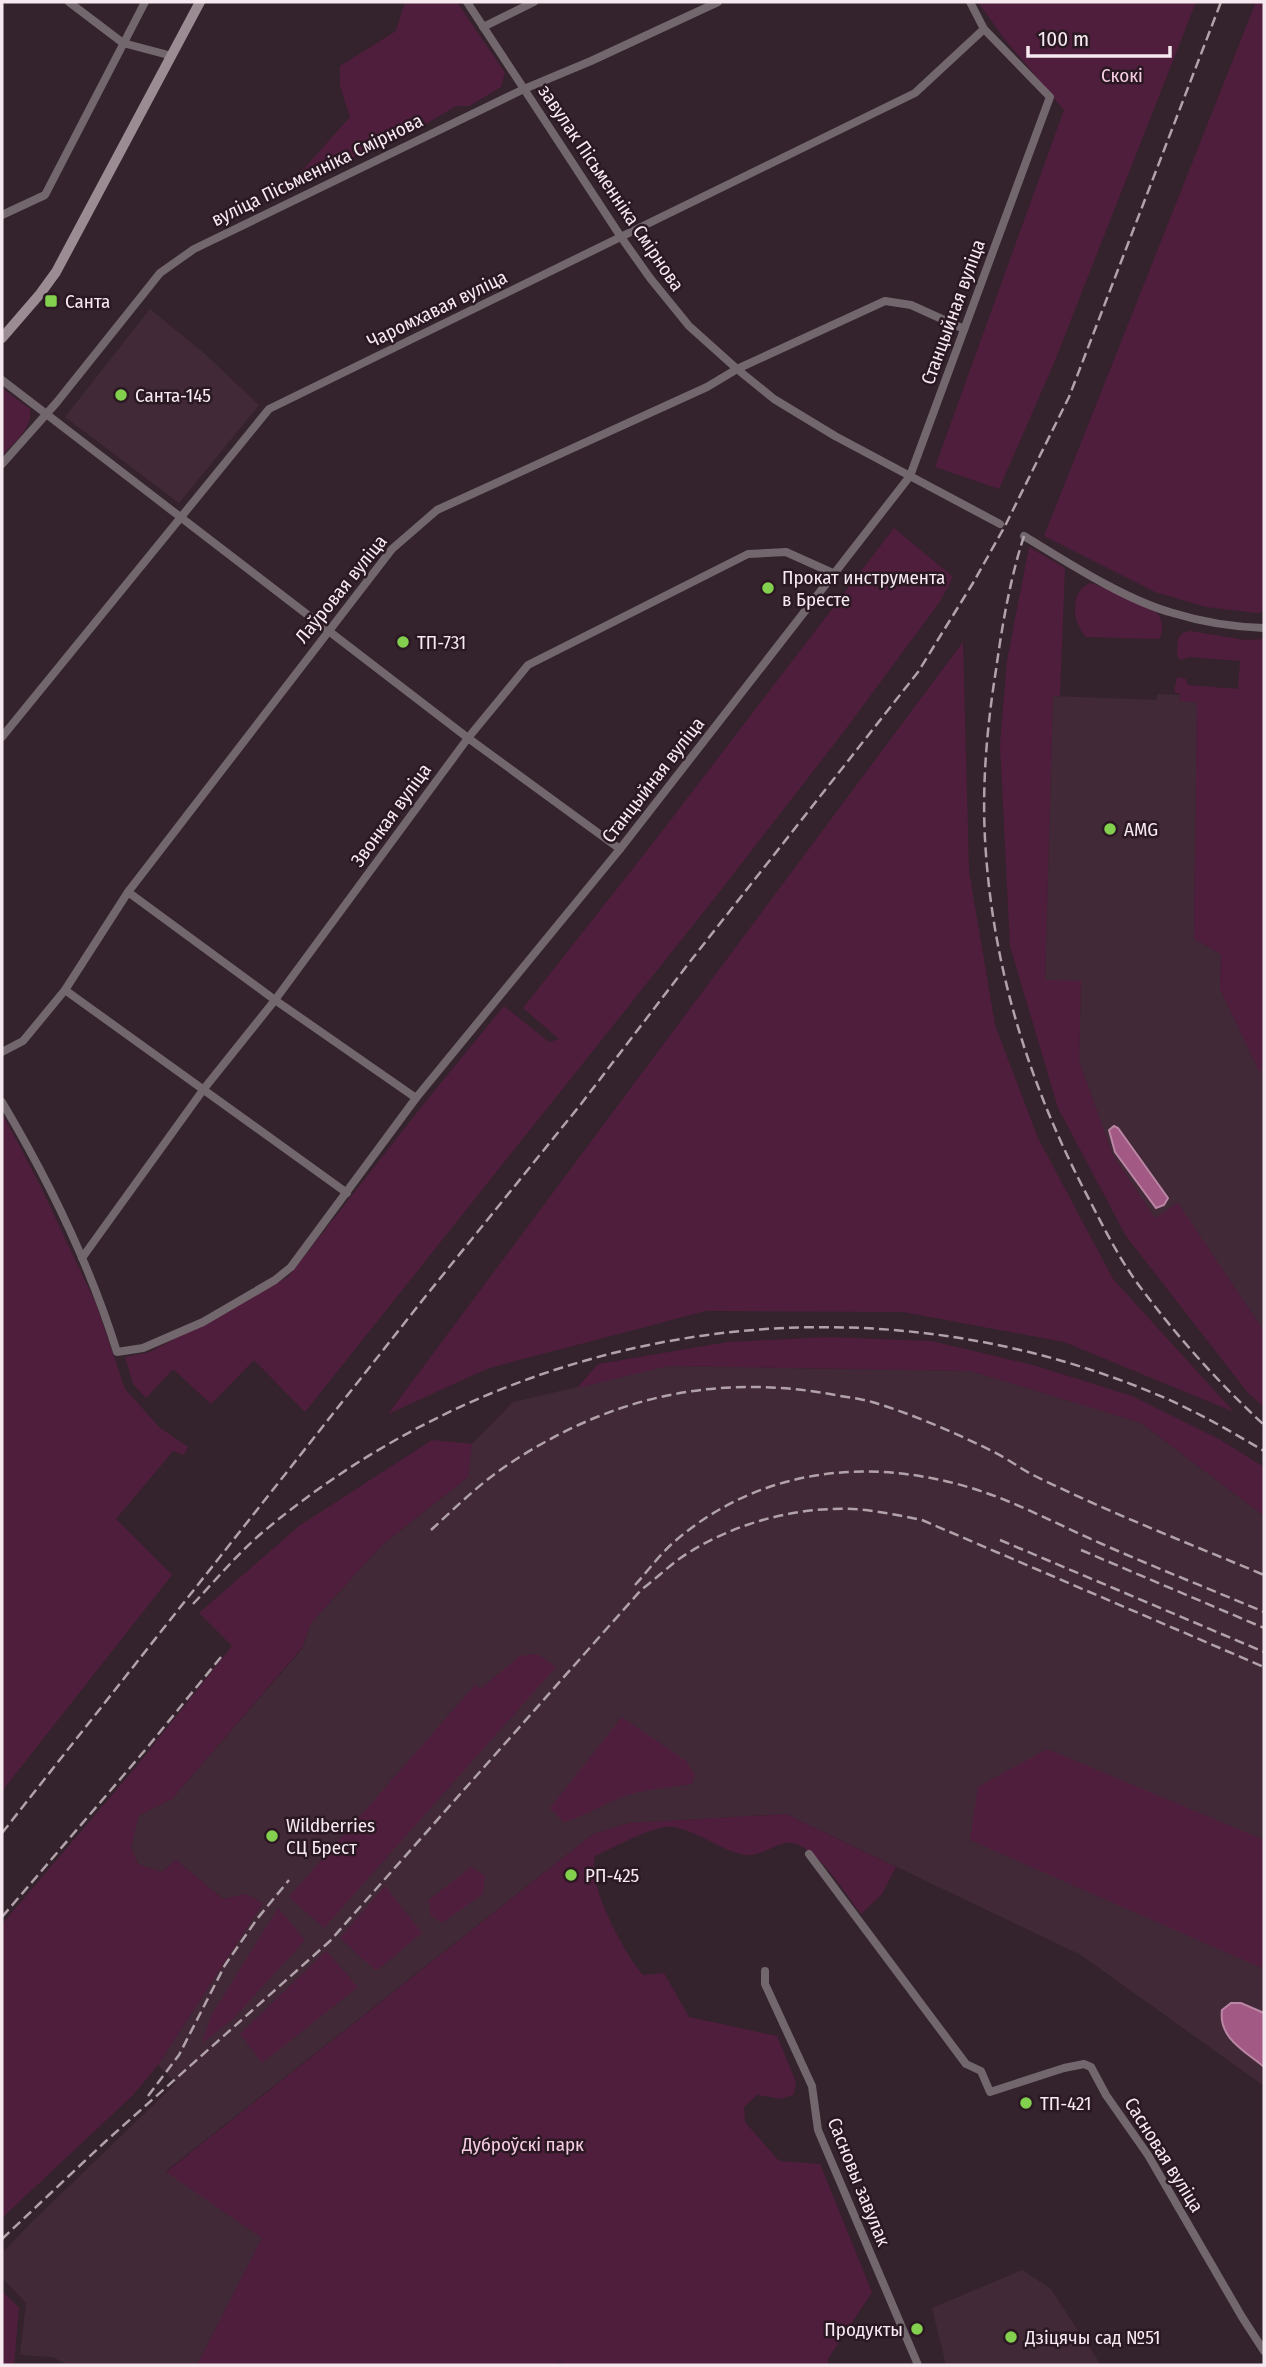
<svg xmlns="http://www.w3.org/2000/svg" width="1266" height="2367" viewBox="0 0 1266 2367" font-family="'Fira Sans Condensed',sans-serif">
<rect width="100%" height="100%" fill="#34222c"/>
<g fill="#422937">
<polygon points="150,309 205,354 259,405 179,503 65,417"/>
<polygon points="1157,694 1180,695 1179,701 1197,702 1194,939 1221,954 1220,989 1259,1071 1264,1071 1264,1331 1178,1204 1155,1219 1113,1155 1079,1061 1081,982 1045,981 1053,696 1157,700"/>
<polygon points="667,1366 971,1371 1141,1423 1264,1516 1264,2086 1081,1955 786,1814 629,1823 593,1834 166,2171 262,2238 197,2365 67,2365 53,2357 20,2355 26,2303 2,2278 2,2253 34,2220 176,2083 158,2065 263,1903 246,1894 223,1899 176,1860 162,1872 138,1864 131,1847 139,1815 172,1799 302,1649 311,1623 382,1545 468,1477 472,1444 513,1402"/>
<polygon points="1022,2270 1050,2288 1101,2365 946,2365 932,2308"/>
</g>
<g fill="#501e3d">
<polygon points="405,2 457,2 505,73 501,87 469,106 456,106 424,125 398,133 296,189 273,191 301,172 350,117 340,86 340,66 396,31"/>
<polygon points="978,2 1196,2 1054,363 999,489 935,467 1064,110 1003,37"/>
<polygon points="1256,2 1264,2 1264,612 1257,613 1206,607 1155,592 1044,536"/>
<path d="M2 388 30 409C33 428 14 442 2 456Z"/>
<polygon points="894,528 953,577 939,603 842,734 710,904 305,1412 254,1360 211,1404 173,1369 146,1398 133,1384 125,1357 150,1352 288,1277 426,1101 504,1006 549,1042 559,1039 523,1008 653,843"/>
<polygon points="1029,547 1065,568 1060,696 1053,696 1045,980 1081,981 1079,1061 1113,1155 1155,1218 1178,1203 1264,1331 1264,1407 1248,1393 1126,1236 1058,1108 1010,946 1000,744 1007,661"/>
<path d="M1090 583C1099 585 1152 608 1157 613 1163 620 1164 632 1159 639L1086 637C1072 622 1069 592 1090 583Z"/>
<polygon points="1191,631 1245,640 1264,639 1264,1071 1259,1071 1220,989 1221,954 1194,939 1197,702 1179,701 1180,695 1174,691 1177,677 1186,679 1188,685 1238,689 1240,661 1190,657 1181,660 1177,656 1178,638 1184,632"/>
<polygon points="963,642 969,871 995,1025 1038,1138 1113,1279 1234,1412 1064,1342 903,1312 706,1311 489,1368 388,1414"/>
<polygon points="2,1113 39,1183 96,1304 125,1389 160,1428 188,1447 184,1455 173,1451 116,1519 172,1575 2,1791"/>
<polygon points="828,1337 931,1341 1033,1365 1132,1396 1219,1439 1264,1467 1264,1516 1141,1423 971,1371 668,1366 577,1388 598,1364 728,1342"/>
<polygon points="432,1440 472,1444 468,1477 382,1545 311,1623 302,1648 172,1799 139,1815 131,1847 138,1864 162,1872 176,1860 223,1899 246,1894 263,1903 158,2065 133,2095 2,2218 2,1924 135,1768 232,1646 199,1613 299,1526"/>
<polygon points="537,1654 556,1667 324,1928 289,1897 475,1685 480,1689 520,1656"/>
<path d="M622 1717 686 1761 695 1775 692 1784C672 1787 650 1789 631 1794 608 1801 588 1815 564 1822L550 1808Z"/>
<polygon points="1047,1749 1264,1840 1264,1969 970,1840 978,1787"/>
<path d="M786 1814 896 1867 882 1894 861 1914C846 1895 813 1839 786 1843 773 1845 759 1857 745 1855 725 1852 696 1831 675 1827 658 1823 613 1848 595 1856 586 1883 624 1953 643 1975L664 1973 689 2017 777 2036 796 2082 794 2094 782 2099 757 2095 744 2107 745 2122 779 2161 820 2164 872 2292 828 2359V2365H562L561 2362 551 2365H197L262 2238 166 2172 593 1834 629 1823Z"/>
<polygon points="471,1867 485,1876 483,1894 442,1923 430,1915 429,1900"/>
<polygon points="385,1886 422,1933 376,1971 340,1938"/>
<polygon points="278,1908 305,1940 232,2020 202,2043 211,2016"/>
<polygon points="326,1951 358,1987 262,2063 240,2034"/>
<polygon points="2,2291 19,2308 14,2365 2,2365"/>
</g>
<g fill="#a25a84" stroke="#bb85a4" stroke-width="2">
<polygon points="1114,1126 1118,1128 1168,1198 1164,1205 1156,1208 1115,1152 1109,1130"/>
<path d="M1231 2003H1241L1264 2013V2067C1245 2051 1218 2038 1222 2010Z"/>
</g>
<g fill="none" stroke-linecap="round" stroke-linejoin="round">
<g stroke="#72676d" stroke-width="8">
<polyline points="69,2 123,43 172,56"/>
<polyline points="467,2 621,237 650,278 689,326 737,369 774,399 835,436 1000,524"/>
<polyline points="483,27 534,2"/>
<polyline points="2,215 45,195 145,2"/>
<polyline points="2,380 468,738 620,849"/>
<polyline points="2,464 57,402 160,273 194,249 524,89 591,61 718,2"/>
<path d="M1024 536C1067 562 1125 600 1173 613 1202 622 1234 627 1264 628"/>
<polyline points="2,737 269,409 915,93 984,29"/>
<polyline points="128,892 275,1000 416,1098"/>
<polyline points="65,990 347,1193"/>
<polyline points="2,1052 23,1041 65,990 128,892 392,549 437,510 707,387 737,369 885,301 911,305 964,329"/>
<path d="M2 1102C49 1181 90 1265 117 1352L143 1348 203 1322 275 1280 291 1267 416 1098 620 849 910 476 1050 97 984 29 970 2"/>
<polyline points="82,1258 203,1090 275,1000 468,738 528,665 748,554 786,552 835,574"/>
<polyline points="809,1854 966,2064 981,2071 990,2092 1064,2068 1084,2064 1091,2067 1106,2095 1148,2155 1242,2317 1264,2351"/>
<polyline points="765,1971 765,1984 812,2086 818,2130 918,2365"/>
</g>
<polyline stroke="#9b8b93" stroke-width="10" points="2,338 40,294 56,272 200,2"/>
<g stroke="#b1a2aa" stroke-width="2.5" stroke-dasharray="10 5" stroke-linecap="butt">
<path d="M1024 536C1010 579 1002 626 996 670 987 726 982 783 985 839 992 968 1030 1088 1090 1201 1106 1232 1122 1264 1144 1292 1179 1339 1221 1385 1264 1425"/>
<path d="M431 1530C454 1509 477 1486 503 1468 604 1399 710 1373 830 1394 844 1397 858 1398 872 1402 910 1413 958 1434 994 1452 1008 1459 1021 1469 1035 1476 1110 1513 1188 1543 1264 1575"/>
<polyline points="1000,1540 1264,1652"/>
<polyline points="1081,1550 1264,1628"/>
<path d="M635 1585C648 1571 660 1554 674 1542 767 1461 889 1455 1000 1498 1035 1512 1068 1529 1102 1544 1156 1568 1210 1589 1264 1612"/>
<path d="M193 1604C216 1580 237 1554 263 1532 514 1321 863 1267 1165 1398 1199 1413 1232 1432 1264 1451"/>
<polyline points="2,1833 425,1297 581,1104 692,959 918,672 973,583 1005,526 1069,397 1221,2"/>
<polyline points="2,1917 146,1749 221,1657"/>
<polyline points="148,2096 179,2055 225,1965 257,1919 289,1880"/>
<path d="M2 2239 106 2141 330 1941 641 1590C654 1580 666 1569 679 1559 722 1529 778 1511 831 1509 861 1507 892 1514 922 1520L1264 1667"/>
</g>
</g>
<g fill="#83d04e" stroke="#2a1822" stroke-width="2.5">
<rect x="44" y="294" width="14" height="14" rx="3.5"/>
<circle cx="121" cy="395" r="7"/>
<circle cx="768" cy="588" r="7"/>
<circle cx="403" cy="642" r="7"/>
<circle cx="1110" cy="829" r="7"/>
<circle cx="272" cy="1836" r="7"/>
<circle cx="571" cy="1875" r="7"/>
<circle cx="1026" cy="2103" r="7"/>
<circle cx="917" cy="2329" r="7"/>
<circle cx="1011" cy="2337" r="7"/>
</g>
<g text-anchor="middle" dominant-baseline="central" stroke-width="5" stroke-linejoin="round" paint-order="stroke">
<g font-size="19" fill="#f6cce3" stroke="#2a1822">
<text x="1122" y="75">Скокі</text>
<text x="523" y="2144">Дуброўскі парк</text>
</g>
<g font-size="19" fill="#f6e9f0" stroke="#2a1822">
<text transform="translate(317 170) rotate(-26)">вуліца Пісьменніка Смірнова</text>
<text transform="translate(611 188) rotate(56)">завулак Пісьменніка Смірнова</text>
<text transform="translate(437 309) rotate(-26)">Чаромхавая вуліца</text>
<text transform="translate(953 312) rotate(-70)">Станцыйная вуліца</text>
<text transform="translate(341 589) rotate(-51)">Лаўровая вуліца</text>
<text transform="translate(653 780) rotate(-52)">Станцыйная вуліца</text>
<text transform="translate(391 815) rotate(-54)">Звонкая вуліца</text>
<text transform="translate(1164 2155) rotate(58)">Сасновая вуліца</text>
<text transform="translate(859 2182) rotate(68)">Сасновы завулак</text>
</g>
<g font-size="19" fill="#f6e9f0" stroke="#2a1822" text-anchor="start">
<text x="65" y="301">Санта</text>
<text x="135" y="395">Санта-145</text>
<text x="782" y="577">Прокат инструмента<tspan x="782" dy="22">в Бресте</tspan></text>
<text x="417" y="642">ТП-731</text>
<text x="1124" y="829">AMG</text>
<text x="286" y="1825">Wildberries<tspan x="286" dy="22">СЦ Брест</tspan></text>
<text x="585" y="1875">РП-425</text>
<text x="1040" y="2103">ТП-421</text>
<text x="903" y="2329" text-anchor="end">Продукты</text>
<text x="1025" y="2337">Дзіцячы сад №51</text>
</g>
</g>
<rect width="1266" height="2367" fill="none" stroke="#f6e9f0" stroke-width="7"/>
<path d="M1028 46v10h142v-10" fill="none" stroke="#f6e9f0" stroke-width="3.5"/>
<text x="1038" y="46" font-size="21" fill="#f6e9f0" stroke="#2a1822" stroke-width="5" paint-order="stroke">100 m</text>
</svg>
